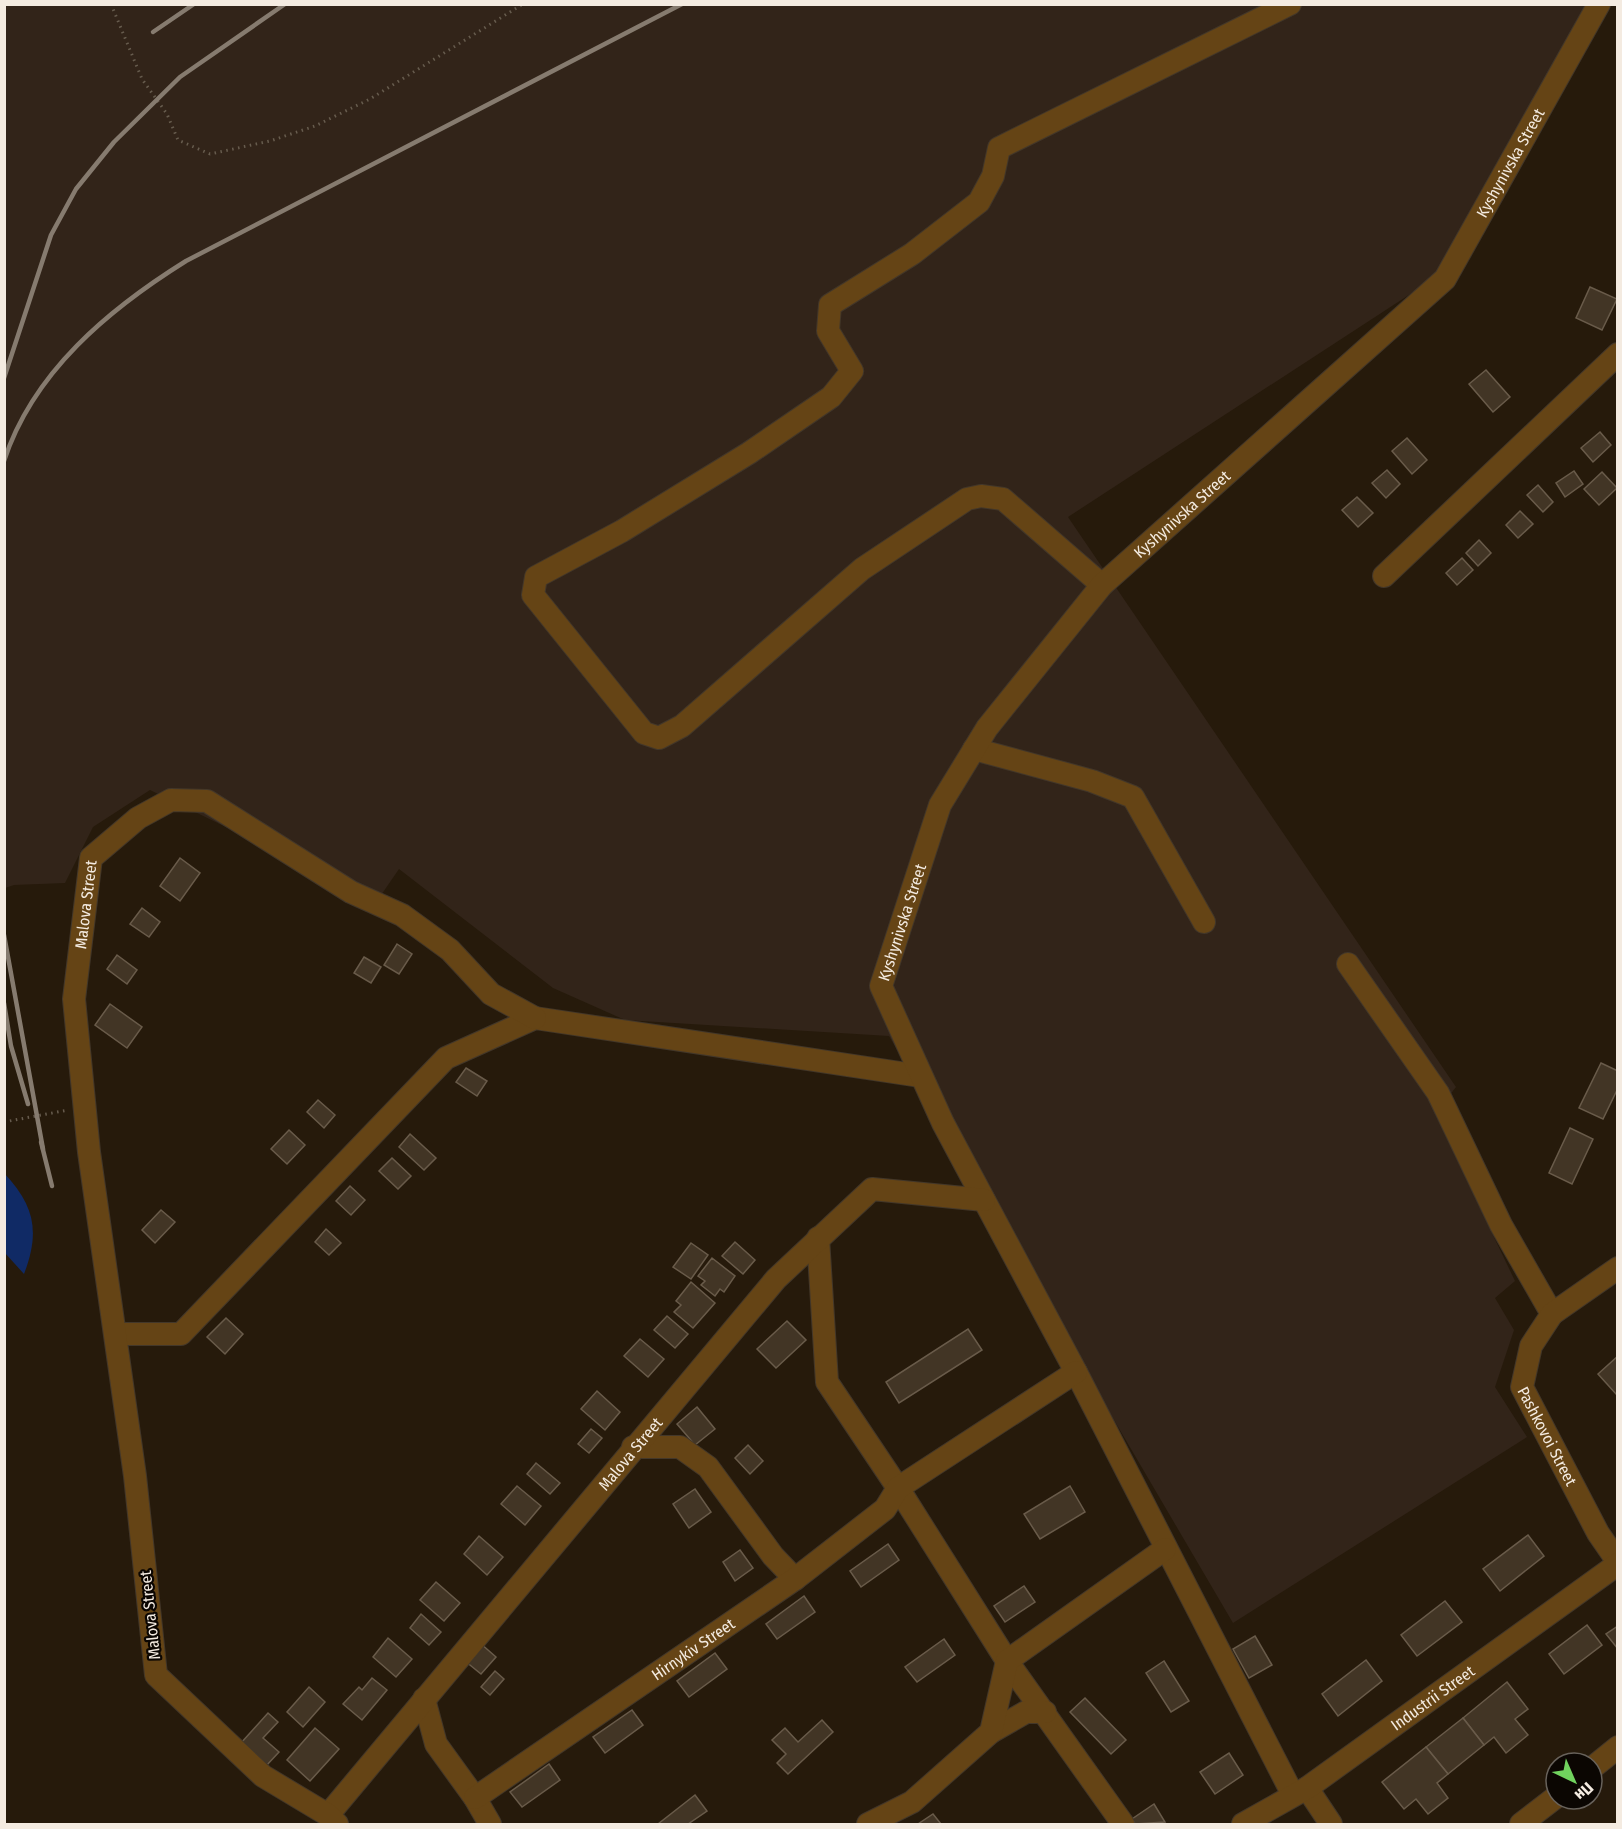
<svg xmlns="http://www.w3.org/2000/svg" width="1622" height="1829" viewBox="0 0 1622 1829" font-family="'Fira Sans Condensed',sans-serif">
<rect width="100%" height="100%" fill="#261a0b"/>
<polygon fill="#322419" points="4,5 1590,5 1441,274 1068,517 1456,1087 1435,1114 1515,1281 1495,1298 1514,1330 1495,1387 1527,1437 1233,1623 889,1036 625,1020 553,988 399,869 377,901 150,790 93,827 65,883 14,885 5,888"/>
<path fill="#102a65" d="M4 1173C35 1206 40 1232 24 1274L5 1253Z"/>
<g fill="#423525" stroke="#695b4a" stroke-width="1.5">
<polygon points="1590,287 1617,299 1602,330 1576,318"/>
<polygon points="1486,370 1510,397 1493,412 1469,384"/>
<polygon points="1600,432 1611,445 1593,462 1581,448"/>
<polygon points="1407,438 1427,460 1412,474 1392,451"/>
<polygon points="1387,470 1400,484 1386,498 1372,483"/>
<polygon points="1574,471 1583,484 1565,497 1556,483"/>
<polygon points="1602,472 1617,488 1599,505 1584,489"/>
<polygon points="1538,485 1553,502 1543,512 1527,495"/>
<polygon points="1357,497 1373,513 1358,527 1342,510"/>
<polygon points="1520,511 1533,524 1518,538 1506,525"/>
<polygon points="1479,540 1491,553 1478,566 1466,553"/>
<polygon points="1462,558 1473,570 1457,585 1446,573"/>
<polygon points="180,858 200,873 180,901 160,886"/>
<polygon points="142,908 160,922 149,937 130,924"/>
<polygon points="397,944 412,954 399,974 384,965"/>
<polygon points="117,955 137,970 127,984 107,969"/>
<polygon points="364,957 381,967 371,983 354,973"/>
<polygon points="110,1004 142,1027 127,1048 95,1025"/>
<polygon points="1601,1063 1618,1071 1618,1088 1603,1119 1579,1108"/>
<polygon points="466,1068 487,1081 477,1096 456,1082"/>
<polygon points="318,1100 335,1115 324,1128 307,1112"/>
<polygon points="1570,1128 1593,1139 1572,1184 1549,1173"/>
<polygon points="289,1130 305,1145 287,1164 271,1149"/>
<polygon points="410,1134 436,1158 424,1170 399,1147"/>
<polygon points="392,1158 411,1176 398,1189 379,1171"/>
<polygon points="350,1186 365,1200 351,1215 336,1201"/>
<polygon points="161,1210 175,1222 155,1243 142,1230"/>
<polygon points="326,1229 341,1243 329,1255 315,1242"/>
<polygon points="735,1242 755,1260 743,1274 722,1256"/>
<polygon points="691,1243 708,1255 691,1279 673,1267"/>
<polygon points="712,1258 735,1276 724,1292 720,1289 715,1296 701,1285 705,1281 698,1276"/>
<polygon points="691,1282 715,1303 693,1328 674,1312 681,1305 676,1301"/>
<polygon points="667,1316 688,1334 675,1348 654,1330"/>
<polygon points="226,1318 243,1334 225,1354 207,1337"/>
<polygon points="787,1321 806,1340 776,1368 757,1349"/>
<polygon points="968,1329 982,1350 899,1403 886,1382"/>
<polygon points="640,1339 664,1359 648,1377 624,1356"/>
<polygon points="1618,1356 1618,1392 1616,1394 1598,1374"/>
<polygon points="597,1391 620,1412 605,1430 581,1409"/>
<polygon points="697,1407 715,1429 695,1445 677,1424"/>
<polygon points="591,1429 602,1438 589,1453 578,1444"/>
<polygon points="748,1445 763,1461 750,1474 735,1458"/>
<polygon points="536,1463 560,1483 550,1494 527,1474"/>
<polygon points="517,1486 541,1506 525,1525 501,1504"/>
<polygon points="1070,1486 1085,1512 1040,1539 1024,1514"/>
<polygon points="695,1489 711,1512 689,1528 673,1504"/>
<polygon points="1528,1535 1544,1556 1500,1591 1483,1569"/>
<polygon points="479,1536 503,1557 487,1575 464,1554"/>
<polygon points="888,1544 899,1560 861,1587 850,1571"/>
<polygon points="740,1550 753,1568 735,1581 723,1562"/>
<polygon points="436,1582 460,1603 444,1621 420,1600"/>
<polygon points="1024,1586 1035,1602 1005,1622 994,1606"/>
<polygon points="804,1596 815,1612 777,1639 766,1624"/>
<polygon points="1445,1601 1462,1622 1417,1656 1401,1635"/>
<polygon points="421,1614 441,1632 429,1645 410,1628"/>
<polygon points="1587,1625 1602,1645 1564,1674 1549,1654"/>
<polygon points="1618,1626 1618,1649 1606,1634"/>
<polygon points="1255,1636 1272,1665 1249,1678 1233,1649"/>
<polygon points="388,1638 412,1659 396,1677 373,1657"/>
<polygon points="944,1639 955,1655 917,1682 905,1667"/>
<polygon points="480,1643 496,1657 481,1674 465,1661"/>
<polygon points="715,1653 727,1669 689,1697 677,1681"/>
<polygon points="1366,1660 1382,1681 1338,1716 1322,1694"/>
<polygon points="1164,1661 1189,1701 1171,1712 1146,1673"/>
<polygon points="495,1671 504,1679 490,1695 481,1687"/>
<polygon points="372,1678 387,1690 362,1720 343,1704 359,1687 362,1690"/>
<polygon points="1507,1682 1528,1709 1515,1719 1528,1735 1506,1753 1494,1737 1484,1745 1463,1718"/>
<polygon points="309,1687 325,1702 303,1727 287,1712"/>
<polygon points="1085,1698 1126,1740 1111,1754 1070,1712"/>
<polygon points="632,1710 643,1725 605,1753 593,1737"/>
<polygon points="268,1713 278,1722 263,1738 279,1752 266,1766 241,1743"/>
<polygon points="1463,1718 1484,1745 1448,1774 1426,1747"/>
<polygon points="822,1720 833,1732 788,1774 777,1763 786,1754 772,1740 785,1728 798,1742"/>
<polygon points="315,1728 339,1749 310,1781 287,1760"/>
<polygon points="1426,1747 1448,1774 1437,1783 1448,1798 1428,1814 1416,1799 1404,1809 1382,1782"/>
<polygon points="1229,1753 1243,1775 1215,1794 1200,1772"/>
<polygon points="549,1764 560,1780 522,1807 510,1792"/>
<polygon points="695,1795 707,1811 688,1824 658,1824"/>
<polygon points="1154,1804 1165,1822 1135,1824 1132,1819"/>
<polygon points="933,1814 941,1824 918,1824"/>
</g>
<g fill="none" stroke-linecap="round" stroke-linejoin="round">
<defs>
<g id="minor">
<polyline points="1384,576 1618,354"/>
<polyline points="1102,585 1003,499 981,496 967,499 862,569 682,726 659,738 644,733 533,595 536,577 622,531 749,453 831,397 852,371 828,331 830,305 912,254 979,202 993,176 999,148 1290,4"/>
<polyline points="974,749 1092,781 1133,797 1204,922"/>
<polyline points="1348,964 1438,1093 1501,1225 1552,1314"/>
<polyline points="818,1238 827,1382 898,1488 1007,1661 1123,1824"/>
<path id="s1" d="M1618 1268 1552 1314 1531 1346 1522 1387 1598 1533 1618 1562"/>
<polyline points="116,1334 181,1334 446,1058 535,1018 920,1076"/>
<polyline points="633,1447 680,1447 708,1467 773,1556 795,1579"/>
<polyline points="424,1699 436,1744 475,1798 490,1824"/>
<polyline points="991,1732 1026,1712 1045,1712"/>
<polyline points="1592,1768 1618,1747"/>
<polyline points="1307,1788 1331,1824"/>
<path id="s2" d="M1293 1795 1076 1372 943 1123 881 986 940 805 987 728 1102 585 1445 279 1599 4"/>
<path id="s3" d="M475 1798 795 1579 885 1509 898 1488 1076 1372"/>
<path id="s4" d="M328 1815 776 1279 872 1189 984 1200"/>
<path id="s5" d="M337 1824 328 1815 263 1776 156 1675 135 1476 89 1152 74 999 91 858 138 818 171 800 207 801 351 892 402 915 450 950 491 994 535 1018"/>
<polyline points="868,1824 912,1802 991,1732 1007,1661 1165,1549"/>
<path id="s6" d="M1243 1824 1307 1788 1618 1564"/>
<polyline points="1521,1824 1556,1797"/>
</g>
</defs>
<use href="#minor" stroke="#433729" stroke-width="24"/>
<g stroke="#675c4e" stroke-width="3" stroke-dasharray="1.5 4.5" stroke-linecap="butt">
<polyline points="111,4 142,79 167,114 178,140 210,154 270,141 315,126 370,99 523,4"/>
<polyline points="4,1122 68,1110"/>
</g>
<use href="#minor" stroke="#654415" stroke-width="22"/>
<g stroke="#867b6f" stroke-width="4.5">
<polyline points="153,32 194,4"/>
<polyline points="4,378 51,235 76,189 114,142 180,77 285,4"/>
<path d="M4 461C33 372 109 309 186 261L682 4"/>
<polyline points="4,935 43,1149"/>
<polyline points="4,1003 11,1046 28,1104"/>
<polyline points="41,1142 52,1186"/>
</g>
</g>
<g text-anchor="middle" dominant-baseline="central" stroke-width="4.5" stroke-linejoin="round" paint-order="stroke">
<g font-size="16" fill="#f4ebe1" stroke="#0b0602">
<text stroke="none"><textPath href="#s2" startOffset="1965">Kyshynivska Street</textPath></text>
<text stroke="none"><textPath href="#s2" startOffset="1479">Kyshynivska Street</textPath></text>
<text stroke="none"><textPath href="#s5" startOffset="1012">Malova Street</textPath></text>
<text stroke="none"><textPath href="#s2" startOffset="975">Kyshynivska Street</textPath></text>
<text stroke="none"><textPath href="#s1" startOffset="216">Pashkovoi Street</textPath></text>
<text stroke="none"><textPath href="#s4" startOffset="471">Malova Street</textPath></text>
<text transform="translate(150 1615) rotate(-96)">Malova Street</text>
<text stroke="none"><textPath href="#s3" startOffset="264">Hirnykiv Street</textPath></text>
<text stroke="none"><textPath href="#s6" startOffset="228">Industrii Street</textPath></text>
</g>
</g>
<rect width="1622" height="1829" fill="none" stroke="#f4ebe1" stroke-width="12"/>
<g transform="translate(1574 1781) rotate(136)"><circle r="28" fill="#0b0602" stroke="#68625b" stroke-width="1.5"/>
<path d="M0-4.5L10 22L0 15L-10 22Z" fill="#71d35e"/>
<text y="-9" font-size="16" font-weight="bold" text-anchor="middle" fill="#f4ebe1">Пн</text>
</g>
</svg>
